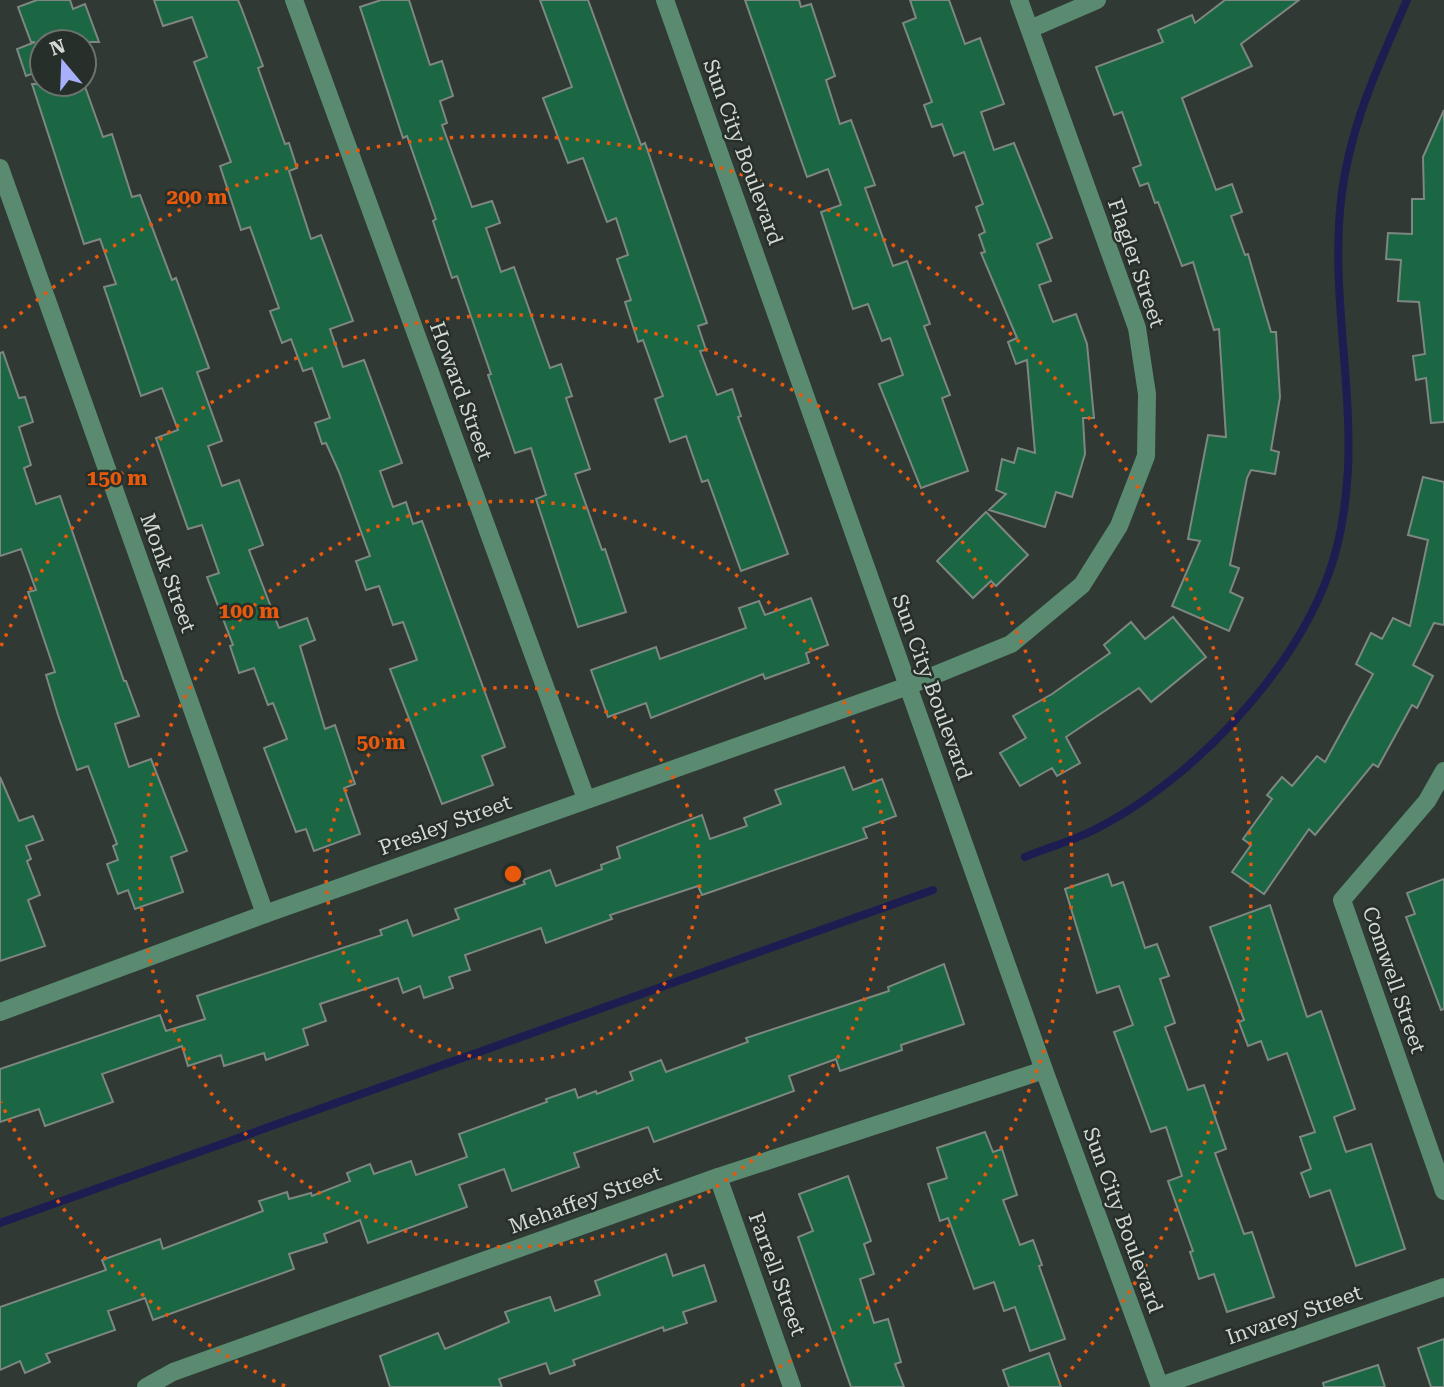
<svg xmlns="http://www.w3.org/2000/svg" width="1444" height="1387" viewBox="0 0 1444 1387" font-family="'Roboto Serif',serif">
<rect width="100%" height="100%" fill="#303934"/>
<g fill="none" stroke-linecap="round" stroke-linejoin="round">
<g stroke="#1e1d51" stroke-width="8">
<path d="M1025 857C1047 848 1072 841 1094 830 1190 782 1292 675 1329 573 1341 540 1346 505 1348 469 1352 379 1331 290 1341 200 1349 128 1378 66 1407 0"/>
<polyline points="0,1223 933,890"/>
</g>
</g>
<g fill="#1b6643" stroke="#7e8781" stroke-width="2">
<polygon points="37,0 70,0 73,9 85,4 99,42 42,42 42,70 26,76 17,49 35,42 31,42 18,7"/>
<polygon points="154,0 238,0 241,7 263,66 258,68 285,144 289,143 297,168 289,171 311,239 321,235 353,321 330,329 343,367 364,360 402,463 380,471 393,507 406,502 413,524 422,521 505,747 482,756 493,785 442,804 390,669 417,660 403,622 393,625 379,586 366,590 356,561 370,556 339,472 326,443 322,444 315,423 330,418 312,368 303,371 291,339 282,343 270,311 279,308 250,227 241,230 220,166 231,162 194,62 207,57 192,17 163,26"/>
<polygon points="381,0 409,0 430,65 442,61 453,96 440,101 447,123 442,125 472,207 492,201 500,223 486,228 501,272 514,267 550,368 561,364 572,396 566,398 590,469 575,474 602,550 605,549 626,612 578,627 536,499 546,495 531,448 515,453 488,375 491,374 457,276 452,278 433,221 436,219 407,136 403,138 360,7"/>
<polygon points="540,0 588,0 641,145 645,143 707,323 698,326 706,350 700,351 717,395 732,389 741,416 738,417 788,554 741,571 708,480 702,482 686,436 670,442 655,399 663,396 643,340 638,342 625,302 631,300 617,259 628,255 616,218 607,222 583,158 568,163 543,98 572,87"/>
<polygon points="745,0 799,0 801,7 811,4 835,76 826,80 840,124 851,120 875,185 865,188 893,266 907,261 930,324 924,326 950,395 942,398 968,471 921,488 879,384 903,375 890,338 882,341 868,304 853,309 821,212 841,205 828,169 807,177"/>
<polygon points="910,0 949,0 965,44 980,38 1004,104 981,112 994,150 1014,143 1052,238 1037,244 1051,281 1039,285 1053,322 1076,314 1087,344 1094,418 1083,418 1085,454 1072,497 1056,492 1045,527 989,510 1006,494 996,490 1002,459 1014,463 1018,448 1035,453 1027,360 1016,364 1008,342 1017,338 981,253 985,252 979,235 985,232 976,207 983,204 964,152 954,156 942,124 932,127 924,105 932,102 903,23 916,18"/>
<polygon points="1225,0 1299,0 1241,44 1252,66 1182,98 1216,190 1232,184 1242,212 1231,216 1245,255 1248,254 1271,332 1276,332 1280,397 1271,450 1279,452 1275,474 1251,470 1247,478 1230,565 1239,568 1230,592 1243,598 1229,631 1172,606 1200,541 1188,539 1208,435 1226,437 1219,329 1214,330 1193,262 1182,266 1158,202 1155,203 1148,183 1140,186 1133,168 1141,165 1122,112 1114,115 1096,67 1163,42 1158,30 1192,15 1195,23"/>
<polygon points="32,84 84,84 103,137 112,134 132,197 140,195 172,280 176,278 209,368 197,372 222,441 208,446 222,486 239,480 263,545 249,550 279,628 307,618 315,640 300,646 325,729 335,725 355,784 344,788 360,834 314,851 306,829 296,832 264,748 287,739 273,703 268,705 254,668 239,673 230,646 233,645 207,577 219,573 202,525 188,529 156,438 178,430 162,388 141,396 104,287 116,284 100,239 84,244"/>
<polygon points="1444,110 1444,422 1431,423 1426,378 1416,380 1413,356 1425,354 1419,302 1398,301 1401,260 1386,259 1388,233 1412,234 1412,199 1424,199 1423,157"/>
<polygon points="3,352 19,398 25,397 33,422 19,427 31,465 24,468 36,504 60,496 124,681 126,681 139,716 115,724 129,767 151,759 187,851 171,857 183,892 135,909 128,890 118,894 107,864 118,860 113,846 117,844 88,766 77,770 58,715 46,675 55,672 28,592 36,590 21,549 0,556 0,353"/>
<polygon points="1423,477 1444,482 1444,625 1434,623 1413,665 1433,676 1417,708 1412,705 1378,767 1373,764 1315,835 1309,829 1264,894 1232,872 1251,845 1243,839 1272,799 1267,795 1282,777 1292,786 1317,756 1325,762 1373,674 1356,664 1371,633 1382,639 1393,618 1410,626 1428,540 1408,535"/>
<polygon points="986,512 1028,555 996,586 991,581 973,598 937,561"/>
<polygon points="811,598 828,645 806,653 809,663 765,679 763,674 651,718 646,703 608,717 591,670 656,647 660,659 746,628 739,608 759,601 765,615"/>
<polygon points="1173,617 1206,657 1151,702 1139,688 1066,737 1080,763 1057,776 1052,768 1020,786 1000,753 1026,738 1013,716 1052,694 1110,653 1104,645 1131,622 1145,639"/>
<polygon points="844,767 853,790 882,779 896,816 863,828 867,838 702,895 698,886 610,915 612,919 546,943 541,928 465,955 470,970 449,977 453,988 424,998 420,986 403,993 398,978 320,1004 326,1021 303,1029 308,1045 266,1060 264,1053 224,1066 221,1055 188,1066 182,1046 102,1074 113,1102 45,1126 39,1109 0,1122 0,1069 160,1015 166,1031 205,1019 197,996 382,935 380,930 407,920 413,936 459,919 455,909 525,884 523,880 550,870 556,886 602,869 601,865 620,858 617,847 702,815 710,839 747,826 744,818 781,804 775,790"/>
<polygon points="0,777 19,821 33,816 43,840 26,846 31,859 27,861 40,895 28,900 45,946 0,961"/>
<polygon points="1108,874 1112,886 1123,882 1145,948 1157,944 1169,976 1160,979 1175,1023 1165,1027 1188,1090 1204,1085 1226,1149 1215,1153 1244,1234 1252,1232 1274,1297 1227,1312 1214,1274 1199,1279 1190,1252 1193,1251 1168,1181 1182,1176 1166,1127 1151,1132 1114,1032 1133,1025 1119,986 1097,993 1065,889"/>
<polygon points="1444,879 1444,1009 1441,1010 1406,917 1415,914 1407,893"/>
<polygon points="1270,905 1307,1017 1321,1011 1355,1109 1334,1117 1346,1152 1371,1144 1405,1249 1356,1266 1330,1190 1310,1197 1301,1173 1311,1169 1300,1137 1315,1132 1287,1053 1268,1060 1261,1041 1248,1046 1239,1022 1244,1020 1210,927"/>
<polygon points="944,964 964,1024 901,1045 902,1050 840,1071 836,1059 789,1076 794,1091 654,1142 648,1127 574,1153 579,1167 512,1191 504,1169 459,1185 467,1207 368,1243 360,1220 324,1234 327,1242 289,1254 294,1269 153,1320 145,1298 108,1311 115,1330 46,1354 50,1362 25,1373 20,1361 0,1370 0,1307 106,1270 102,1260 160,1239 163,1249 263,1211 259,1201 287,1192 289,1199 311,1193 312,1196 350,1181 347,1173 370,1164 374,1174 411,1161 416,1175 467,1157 459,1134 547,1102 546,1099 575,1089 578,1098 596,1091 597,1094 633,1080 630,1072 661,1060 666,1072 748,1042 746,1038 889,991 888,987"/>
<polygon points="985,1132 993,1152 1002,1149 1017,1195 1003,1200 1020,1245 1033,1240 1042,1265 1039,1266 1065,1339 1030,1351 1015,1307 1004,1311 994,1282 974,1289 948,1218 940,1221 928,1184 947,1178 937,1148"/>
<polygon points="848,1176 871,1241 864,1244 874,1274 860,1279 874,1323 888,1319 901,1362 895,1364 904,1387 851,1387 798,1237 813,1231 799,1194"/>
<polygon points="666,1254 673,1276 704,1265 716,1301 683,1312 687,1323 664,1331 663,1327 573,1360 575,1365 550,1374 546,1363 499,1379 502,1387 390,1387 380,1356 438,1333 445,1349 509,1322 505,1312 550,1297 555,1311 600,1295 595,1281"/>
<polygon points="1444,1339 1444,1387 1431,1387 1418,1348"/>
<polygon points="1049,1353 1061,1387 1009,1387 1003,1370"/>
<polygon points="1378,1365 1385,1387 1324,1387 1323,1383"/>
</g>
<g fill="none" stroke-linecap="round" stroke-linejoin="round">
<g stroke="#5a8b70" stroke-width="18">
<polyline points="294,0 586,799"/>
<polyline points="665,0 1044,1070 1160,1387"/>
<polyline points="1030,29 1097,0"/>
<polyline points="0,168 265,914"/>
<polyline points="1444,771 1427,801 1342,900 1444,1191"/>
<polyline points="0,1012 265,914 908,686 1011,644 1082,585 1119,526 1146,456 1147,394 1137,328 1019,0"/>
<polyline points="718,1177 792,1387"/>
<polyline points="1160,1386 1444,1287"/>
<polyline points="146,1387 173,1372 718,1177 1044,1070"/>
</g>
</g>
<g fill="none" stroke="#e8590c" stroke-width="3.5" stroke-dasharray="3.5 7">
<circle cx="513" cy="874" r="187"/>
<circle cx="513" cy="874" r="373"/>
<path d="M285 1386A560 560 0 0 1 1 1102M1 646A560 560 0 1 1 741 1386"/>
<path d="M4 328A747 747 0 0 1 1059 1383"/>
</g>
<g text-anchor="middle" dominant-baseline="central" stroke-width="5" stroke-linejoin="round" paint-order="stroke">
<g font-size="21" fill="#d3d9d5" stroke="#272f2a">
<text transform="translate(743 152) rotate(70)">Sun City Boulevard</text>
<text transform="translate(1136 263) rotate(71)">Flagler Street</text>
<text transform="translate(461 391) rotate(70)">Howard Street</text>
<text transform="translate(168 573) rotate(70)">Monk Street</text>
<text transform="translate(932 687) rotate(70)">Sun City Boulevard</text>
<text transform="translate(445 825) rotate(-20)">Presley Street</text>
<text transform="translate(1394 980) rotate(71)">Comwell Street</text>
<text transform="translate(585 1200) rotate(-20)">Mehaffey Street</text>
<text transform="translate(1123 1220) rotate(70)">Sun City Boulevard</text>
<text transform="translate(777 1274) rotate(70)">Farrell Street</text>
<text transform="translate(1294 1315) rotate(-19)">Invarey Street</text>
</g>
</g>
<circle cx="513" cy="874" r="10" fill="#e8590c" stroke="#272f2a" stroke-width="3.5"/>
<g font-size="21" text-anchor="middle" font-weight="bold" fill="#e8590c" stroke="#272f2a" stroke-width="5" stroke-linejoin="round" paint-order="stroke">
<text x="197" y="204">200 m</text>
<text x="117" y="485">150 m</text>
<text x="249" y="618">100 m</text>
<text x="381" y="749">50 m</text>
</g>
<g transform="translate(63 63) rotate(341)"><circle r="33" fill="#272f2a" stroke="#6c736e" stroke-width="2"/>
<path d="M0-5L12 26L0 18L-12 26Z" fill="#a8b0fc"/>
<text y="-10" font-size="19" font-weight="bold" text-anchor="middle" fill="#d3d9d5">N</text>
</g>
</svg>
